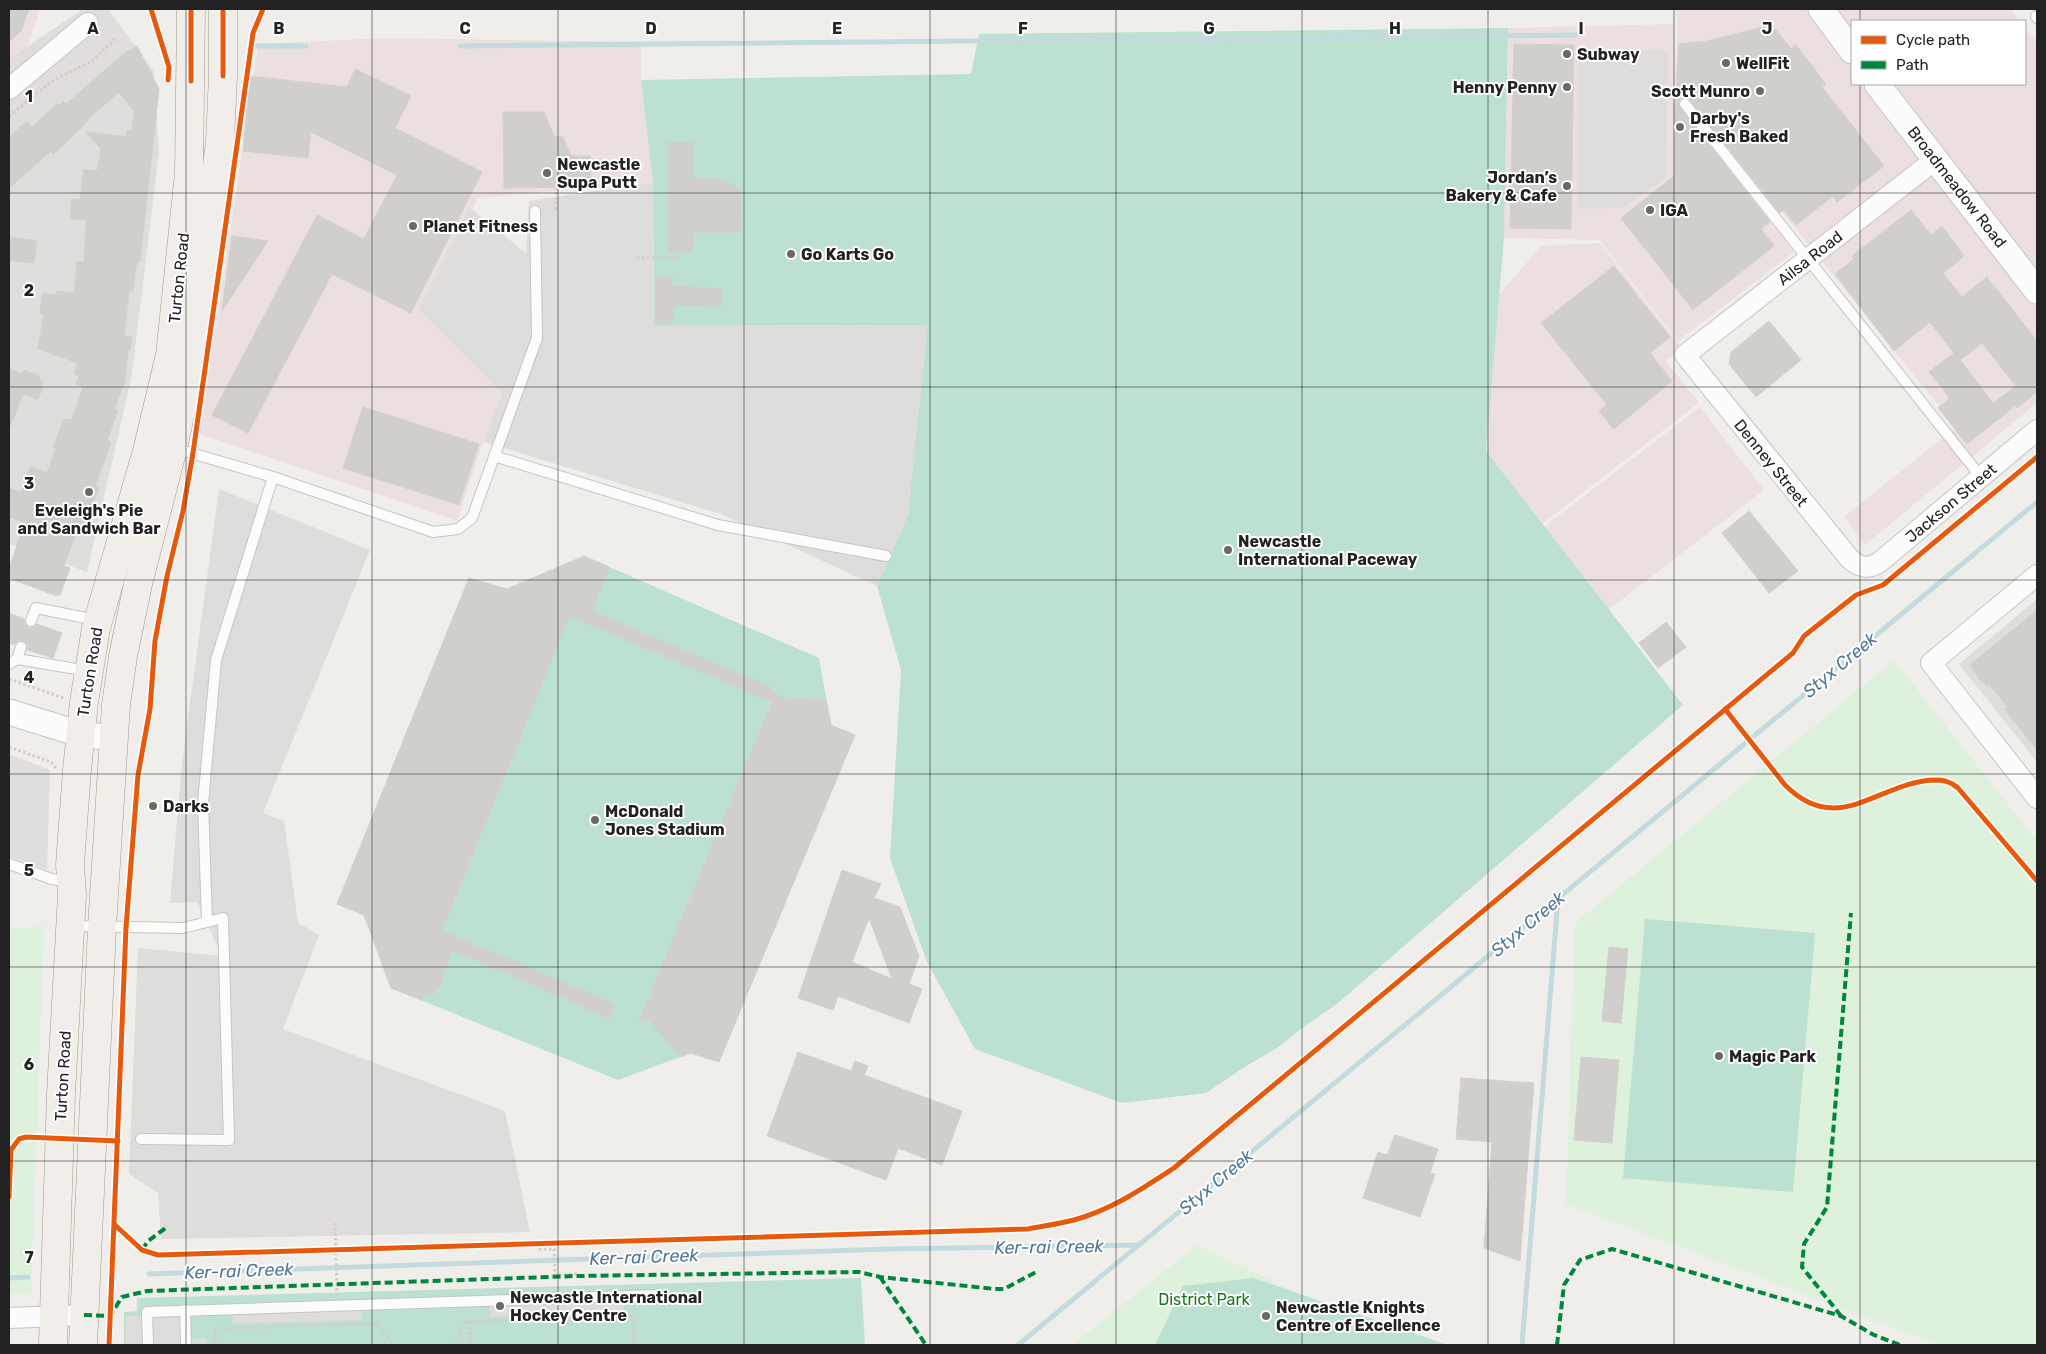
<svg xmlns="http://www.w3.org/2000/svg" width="2046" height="1354" viewBox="0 0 2046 1354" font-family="Rubik,sans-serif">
<rect width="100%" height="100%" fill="#f0eeeb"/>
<g fill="#dfdedc">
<polygon points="83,9 108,9 154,72 159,152 132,374 87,572 10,544 9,546 9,59"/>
<polygon points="2037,599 2037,762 1959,664"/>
<polygon points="9,754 50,770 47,870 9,857"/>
</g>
<g fill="#ebe0df">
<polygon points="9,9 40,9 28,46 9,59"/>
<polygon points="1675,9 2010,9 2020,21 1852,21 1852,84 2025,84 2025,28 2037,43 2037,403 1865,545 1844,517 1956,427 1675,79 1675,101 1794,252 1678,341 1599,240 1504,238 1508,28 1674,24 1675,77 1678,22"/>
<polygon points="384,38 641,42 641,80 653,182 478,198 419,310 502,394 483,442 457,521 200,434 258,44"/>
<polygon points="1600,243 1682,348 1666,361 1699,403 1542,524 1486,451 1497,297 1541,246"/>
<polygon points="1700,407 1764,490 1608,610 1544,527"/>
</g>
<g fill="#ddf1dc">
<polygon points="1894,660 2037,841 2037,1335 2033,1345 1939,1345 1566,1204 1575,923"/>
<polygon points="44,926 31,1293 9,1294 9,929"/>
<polygon points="1197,1245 1406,1345 1072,1345"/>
</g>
<g fill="#bce1d0">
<polygon points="1508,28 1504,238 1486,451 1683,705 1338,1003 1305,1026 1277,1048 1243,1068 1206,1093 1122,1103 975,1049 927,962 890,858 901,670 877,586 908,514 927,325 654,326 653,182 641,80 971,74 979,34"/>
<polygon points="584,556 819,658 831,725 855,735 719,1062 691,1053 618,1080 391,988 364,915 337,904 469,578 507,589"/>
<polygon points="1645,919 1815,933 1793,1192 1623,1178"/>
<polygon points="861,1278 865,1345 124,1345 124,1312 137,1311 137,1298"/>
<polygon points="1253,1278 1448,1345 1155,1345 1183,1286"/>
</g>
<g fill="#dedddc">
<polygon points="1578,50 1668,50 1666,178 1622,208 1578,209"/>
<polygon points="653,182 654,326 928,325 908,514 877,586 721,514 483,442 502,394 419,310 469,207 526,253 529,201"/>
<polygon points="219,489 370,550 263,813 284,821 298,923 319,935 283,1029 505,1111 530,1232 161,1239 158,1193 129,1174 138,948 222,956 197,902 170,903 182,762"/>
<polygon points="624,1297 624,1313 490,1317 489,1301"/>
<polygon points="362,1304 362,1320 233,1324 233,1308"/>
<polygon points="126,1316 191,1316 192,1339 207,1339 207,1345 126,1345"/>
</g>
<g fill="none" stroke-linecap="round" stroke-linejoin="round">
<g stroke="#c3dade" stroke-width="5">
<polyline points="255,46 306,46"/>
<polyline points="460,46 1577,35"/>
<polyline points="149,1274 889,1249 1138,1245"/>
<polyline points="9,1278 28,1277"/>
<polyline points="1018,1345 2037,502"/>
<polyline points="1522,1345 1558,899"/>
</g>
</g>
<g fill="#d1cfcc" stroke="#d3d0cd" fill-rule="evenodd">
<polygon points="9,9 29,9 21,31 9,42"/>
<polygon points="1772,25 1791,49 1796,45 1813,67 1826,84 1822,87 1884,166 1837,202 1833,196 1796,225 1784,210 1780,213 1690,100 1687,97 1681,98 1678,102 1680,108 1770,222 1761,229 1774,246 1693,310 1621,218 1674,176 1674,104 1675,106 1679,44 1707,41"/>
<polygon points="1514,44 1574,45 1571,229 1510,228"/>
<polygon points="137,46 159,89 140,262 138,261 136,266 133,291 129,291 124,336 132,337 130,350 128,350 125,381 114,409 118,410 107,441 111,442 95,487 99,488 82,530 78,528 64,566 70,568 60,595 58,594 57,596 9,578 9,568 25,523 9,517 9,488 21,492 30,467 47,473 56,449 53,448 64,419 72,420 83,387 76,383 79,376 74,374 78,363 38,349 44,313 40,313 42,294 56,295 57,291 74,293 77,261 84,262 86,220 70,218 72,199 80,200 84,169 97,171 101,149 86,132 126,137 127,130 132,131 134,111 119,92 87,120 88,121 54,154 51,151 9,188 9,137 27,121 32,127 57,104 59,106 63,101 66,104 125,53"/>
<polygon points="355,69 411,96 395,128 482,172 411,313 332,274 248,433 212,415 317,215 364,239 397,175 311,132 308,158 243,151 250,76 347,87"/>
<polygon points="503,112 544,112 554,136 563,137 571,156 590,156 591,187 504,188"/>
<polygon points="668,142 693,142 693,178 718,178 740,189 741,232 693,232 693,252 668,253"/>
<path d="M1911 210 1931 235 1942 226 1964 256 1943 273 1962 297 1987 277 2037 341V392L2017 408 2015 406 1967 444 1938 408 1950 398 1929 372 1954 353 1930 322 1894 351 1835 274 1854 259 1852 256ZM1982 343 2016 386 1993 403 1960 360Z"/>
<polygon points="232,236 268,241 222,311"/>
<polygon points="9,237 37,241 34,263 9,260"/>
<polygon points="1614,266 1670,337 1650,353 1672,381 1614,429 1599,411 1607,405 1541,323"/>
<polygon points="656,277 672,277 672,286 722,289 721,307 673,305 673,323 656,323"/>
<polygon points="1769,321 1801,360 1756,397 1729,364 1731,352"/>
<polygon points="9,369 23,374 24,370 40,376 39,379 43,381 41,386 43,387 38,399 23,394 10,427 9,427"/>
<polygon points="363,407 479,444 459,505 343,468"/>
<polygon points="1749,511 1798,571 1769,593 1722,533"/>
<polygon points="584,556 609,567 592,611 770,687 778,697 826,700 831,725 855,735 719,1062 691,1053 681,1057 649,1020 639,1021 772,702 569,616 442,931 614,1004 609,1018 452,950 439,988 431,995 425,993 421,1000 391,988 364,915 337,904 469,578 507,589"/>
<polygon points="2037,610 2037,750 2005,710 2008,707 1989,684 1987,686 1980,680 1970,665"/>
<polygon points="9,613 24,619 25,625 29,628 35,627 37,624 62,633 53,658 27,650 28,645 24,641 19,640 14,645 9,643"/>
<polygon points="1666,622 1686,647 1658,668 1639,643"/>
<path d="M842 870 881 884 874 898 900 907 919 956 909 984 922 989 909 1023 838 996 833 1010 798 998ZM869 918 892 979 852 962Z"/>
<polygon points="1609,947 1628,949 1621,1023 1602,1021"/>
<polygon points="798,1052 851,1071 855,1061 868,1066 864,1075 962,1111 942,1165 898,1148 886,1180 767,1136"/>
<polygon points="1581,1057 1619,1060 1612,1143 1574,1140"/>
<polygon points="1461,1078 1534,1083 1520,1261 1484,1248 1492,1142 1456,1139"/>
<polygon points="1395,1135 1438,1149 1430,1173 1435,1174 1420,1217 1363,1198 1378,1152 1387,1155"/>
</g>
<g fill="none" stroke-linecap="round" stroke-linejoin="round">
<defs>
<g id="service">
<polyline points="2036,16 2037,18"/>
<polyline points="1685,104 1981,477"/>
<polyline points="174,448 273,477 433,532 458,529 472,518 537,338 535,211"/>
<polyline points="494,456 718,525 886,556"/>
<polyline points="31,621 36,608 96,620"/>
<polyline points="17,659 21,647"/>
<polyline points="9,664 17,659 88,671"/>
<polyline points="9,864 52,879 70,882"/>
<polyline points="207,922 203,803 216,660 273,477"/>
<polyline points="72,926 183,928 223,918 229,1140 141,1139"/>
<polyline points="185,1310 186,1345"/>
<polyline points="148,1345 147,1312 659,1295"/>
</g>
<g id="minor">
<polyline points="9,89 88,23"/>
<path d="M1936 159 1685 355 1849 558C1859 568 1870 570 1881 561L2037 430"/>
<polyline points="2037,575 1931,663 2037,798"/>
<polyline points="9,1318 84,1315"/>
</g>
<g id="tertiary">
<polyline points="1821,9 1852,51"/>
<polyline points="1877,84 2037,291"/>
<polyline points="9,712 80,734 113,738"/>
</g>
<g id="primary">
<polyline points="53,1345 61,1094 72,895 70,864 77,770 84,702 96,628 147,451 170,355 189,173 191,9"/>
<polyline points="83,1345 102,927 116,705 123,656 138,584 173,448 197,336 220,141 223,76 223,9"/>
</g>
</defs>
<use href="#service" stroke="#c6c5c3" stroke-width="12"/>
<use href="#minor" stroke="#c6c5c3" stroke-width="22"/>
<use href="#tertiary" stroke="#c6c5c3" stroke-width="27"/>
<use href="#primary" stroke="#a49a8a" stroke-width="29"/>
<g stroke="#d6cbca" stroke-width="3" stroke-dasharray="2.5 2.5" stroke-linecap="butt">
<polyline points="9,116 55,79 91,62 117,37"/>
<polyline points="556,187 556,211"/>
<polyline points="637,258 678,257 678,253"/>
<polyline points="9,679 64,698"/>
<polyline points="9,747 51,762 56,768"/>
<polyline points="335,1223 337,1295"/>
<polyline points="541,1243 540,1249 554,1249 555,1275 576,1274 576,1276"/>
<polyline points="469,1322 470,1345"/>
<polyline points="215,1345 215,1329 376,1323 393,1345"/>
<polyline points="454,1345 465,1322 633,1317 634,1345"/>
</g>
<use href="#service" stroke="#fdfcfc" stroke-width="10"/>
<use href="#minor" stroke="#fdfcfc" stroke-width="20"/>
<use href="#tertiary" stroke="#fdfcfc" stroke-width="25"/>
<use href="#primary" stroke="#f1ede8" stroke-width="28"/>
<g stroke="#00873e" stroke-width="4" stroke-dasharray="8 4" stroke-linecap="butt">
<polyline points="142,1250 148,1241 167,1227"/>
<polyline points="880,1277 926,1345"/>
<polyline points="84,1315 110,1316 122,1297 147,1291 576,1276 859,1272 880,1277 995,1289 1004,1289 1038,1271"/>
<polyline points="1841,1316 1802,1267 1804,1244 1827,1207 1851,913"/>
<polyline points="1557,1345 1564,1285 1580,1260 1612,1249 1841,1316 1874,1335 1900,1345"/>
</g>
<defs>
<g id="cycleway">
<polyline points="151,9 169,67 168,80"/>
<polyline points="191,9 191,81"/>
<polyline points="223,9 223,76"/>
<path d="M1725 709 1785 785C1838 838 1877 783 1933 780 1943 780 1950 781 1958 788L2037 881"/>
<polyline points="9,1197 11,1150 19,1139 26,1137 118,1141"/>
<path d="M115 1225 142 1250 158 1255 1028 1229C1043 1226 1059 1224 1074 1220 1111 1210 1142 1189 1174 1168L1793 653 1804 636 1856 595 1883 585 2037 457"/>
<polyline points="109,1345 126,927 138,775 150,709 155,641 167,576 183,511 193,453 253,33 263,9"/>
</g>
</defs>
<use href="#cycleway" stroke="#fff" stroke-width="8"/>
<use href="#cycleway" stroke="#e8590c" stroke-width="5"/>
</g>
<path fill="none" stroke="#222" stroke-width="1" stroke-opacity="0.55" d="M186 9V1345M372 9V1345M558 9V1345M744 9V1345M930 9V1345M1116 9V1345M1302 9V1345M1488 9V1345M1674 9V1345M1860 9V21M1860 84V1345M9 193H2037M9 387H2037M9 580H2037M9 774H2037M9 967H2037M9 1161H2037"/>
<g fill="#6a6968" stroke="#fff" stroke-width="2">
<circle cx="1567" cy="54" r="5"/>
<circle cx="1726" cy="63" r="5"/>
<circle cx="1567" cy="87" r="5"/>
<circle cx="1760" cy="91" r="5"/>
<circle cx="1680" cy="127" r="5"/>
<circle cx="547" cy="173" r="5"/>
<circle cx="1567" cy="186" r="5"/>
<circle cx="1650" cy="210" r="5"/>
<circle cx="413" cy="226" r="5"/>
<circle cx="791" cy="254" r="5"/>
<circle cx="89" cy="492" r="5"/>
<circle cx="1228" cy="550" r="5"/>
<circle cx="153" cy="806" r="5"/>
<circle cx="595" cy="820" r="5"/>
<circle cx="1719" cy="1056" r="5"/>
<circle cx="500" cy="1306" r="5"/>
<circle cx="1266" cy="1316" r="5"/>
</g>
<g text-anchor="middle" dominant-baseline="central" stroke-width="4" stroke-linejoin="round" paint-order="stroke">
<g font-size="16" font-weight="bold" fill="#222" stroke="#fff" text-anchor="start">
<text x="1577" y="54">Subway</text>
<text x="1736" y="63">WellFit</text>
<text x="1557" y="87" text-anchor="end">Henny Penny</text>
<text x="1750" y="91" text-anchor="end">Scott Munro</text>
<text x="1690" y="118">Darby's<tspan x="1690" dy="18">Fresh Baked</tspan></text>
<text x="557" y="164">Newcastle<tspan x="557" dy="18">Supa Putt</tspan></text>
<text x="1557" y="177" text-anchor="end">Jordan’s<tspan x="1557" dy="18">Bakery &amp; Cafe</tspan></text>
<text x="1660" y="210">IGA</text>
<text x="423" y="226">Planet Fitness</text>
<text x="801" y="254">Go Karts Go</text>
<text x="89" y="510" text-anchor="middle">Eveleigh's Pie<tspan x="89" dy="18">and Sandwich Bar</tspan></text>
<text x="1238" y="541">Newcastle<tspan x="1238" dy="18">International Paceway</tspan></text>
<text x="163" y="806">Darks</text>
<text x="605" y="811">McDonald<tspan x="605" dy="18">Jones Stadium</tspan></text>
<text x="1729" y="1056">Magic Park</text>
<text x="510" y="1297">Newcastle International<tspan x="510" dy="18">Hockey Centre</tspan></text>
<text x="1276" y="1307">Newcastle Knights<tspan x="1276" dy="18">Centre of Excellence</tspan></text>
</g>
<g font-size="16" fill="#222" stroke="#fff">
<text transform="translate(1957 187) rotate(52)">Broadmeadow Road</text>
<text transform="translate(1810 258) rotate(-38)">Ailsa Road</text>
<text transform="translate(179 278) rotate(-84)">Turton Road</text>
<text transform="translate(1771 463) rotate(51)">Denney Street</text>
<text transform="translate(1951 503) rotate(-40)">Jackson Street</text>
<text transform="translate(90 672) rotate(-81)">Turton Road</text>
<text transform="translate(63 1076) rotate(-87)">Turton Road</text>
</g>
<g font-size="16" fill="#1a761e" stroke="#fff">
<text x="1204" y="1299">District Park</text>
</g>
<g font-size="18" font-style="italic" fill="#527898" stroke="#fff">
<text transform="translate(1840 665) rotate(-40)">Styx Creek</text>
<text transform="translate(1528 924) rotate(-40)">Styx Creek</text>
<text transform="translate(1216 1182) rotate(-40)">Styx Creek</text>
<text transform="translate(1049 1247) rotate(-1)">Ker-rai Creek</text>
<text transform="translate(644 1257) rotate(-2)">Ker-rai Creek</text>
<text transform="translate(239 1271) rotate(-2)">Ker-rai Creek</text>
</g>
</g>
<g font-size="16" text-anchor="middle" font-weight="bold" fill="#222" stroke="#fff" stroke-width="4" stroke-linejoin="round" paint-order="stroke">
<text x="93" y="34">A</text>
<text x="279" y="34">B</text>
<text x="465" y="34">C</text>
<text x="651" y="34">D</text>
<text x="837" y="34">E</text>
<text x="1023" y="34">F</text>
<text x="1209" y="34">G</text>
<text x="1395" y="34">H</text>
<text x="1581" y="34">I</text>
<text x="1767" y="34">J</text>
<text x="29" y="102">1</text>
<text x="29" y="296">2</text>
<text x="29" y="489">3</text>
<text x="29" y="683">4</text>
<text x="29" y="876">5</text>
<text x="29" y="1070">6</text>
<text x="29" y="1263">7</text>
</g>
<rect width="2046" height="1354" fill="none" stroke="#222222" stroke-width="20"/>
<rect x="1851" y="20" width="175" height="65" fill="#ffffff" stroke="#a7a7a7"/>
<rect x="1861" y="36" width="25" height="8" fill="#e8590c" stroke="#a7a7a7"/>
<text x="1896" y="45" font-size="15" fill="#222222">Cycle path</text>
<rect x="1861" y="61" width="25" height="8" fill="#00873e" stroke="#a7a7a7"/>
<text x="1896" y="70" font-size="15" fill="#222222">Path</text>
</svg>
